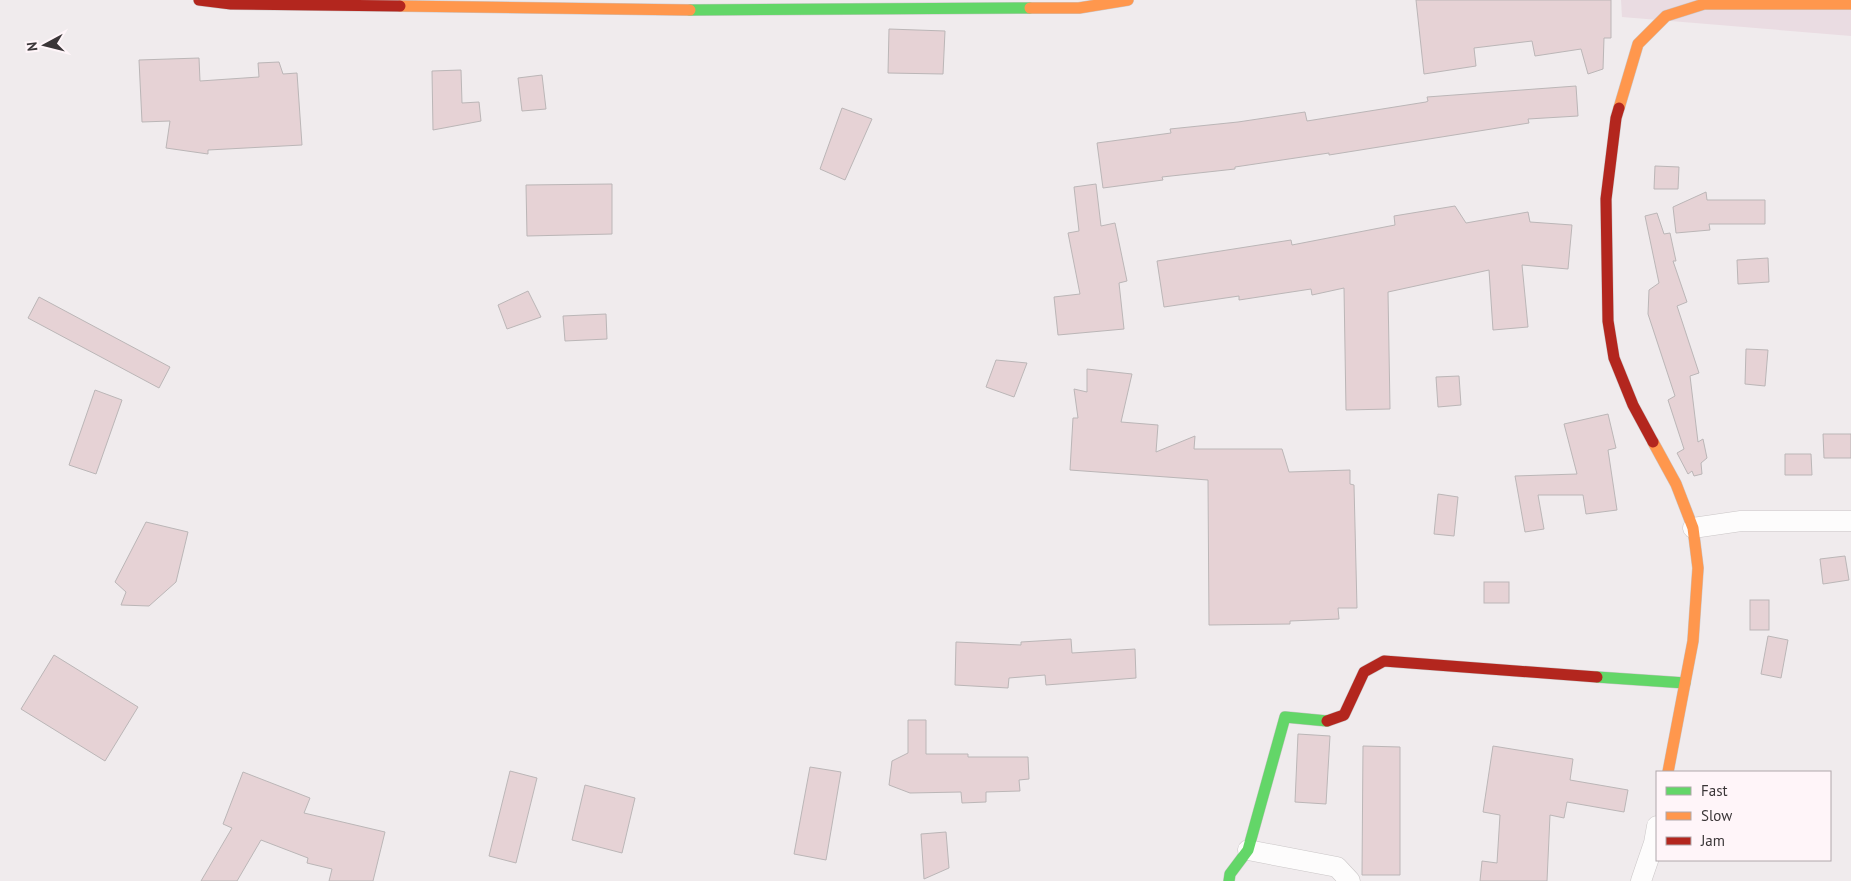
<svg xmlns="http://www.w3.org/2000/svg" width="1851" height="881" viewBox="0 0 1851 881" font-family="'PT Sans',sans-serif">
<rect width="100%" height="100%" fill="#f0ebed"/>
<polygon fill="#eadce2" points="1621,0 1851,0 1851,36 1622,17"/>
<g fill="#e6d2d5" stroke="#bbb6b7">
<polygon points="1416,0 1611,0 1611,38 1604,38 1603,69 1588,74 1581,49 1535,56 1532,41 1474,48 1476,66 1424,74"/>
<polygon points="889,29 945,31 943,74 888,73"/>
<polygon points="199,58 200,81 259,77 258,63 279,62 283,74 297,73 302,145 208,150 208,154 166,148 170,121 142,122 139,60"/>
<polygon points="461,70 462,103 479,102 481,121 433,130 432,71"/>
<polygon points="542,75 546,109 522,111 518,78"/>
<polygon points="1576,86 1578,116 1528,119 1529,123 1329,155 1329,153 1235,167 1235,169 1162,177 1163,180 1103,188 1097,143 1171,133 1170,129 1238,122 1305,112 1307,121 1426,102 1428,101 1427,97"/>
<polygon points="842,108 872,119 845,180 820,169"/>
<polygon points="1655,166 1679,167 1678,189 1654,189"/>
<polygon points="612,184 612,234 527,236 526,185"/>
<polygon points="1096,184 1101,226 1115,223 1127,281 1119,283 1124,329 1058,335 1054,297 1080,294 1068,233 1079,231 1074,187"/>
<polygon points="1706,192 1707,200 1765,200 1765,224 1709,224 1710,230 1676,233 1673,207"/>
<polygon points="1455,206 1466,223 1528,212 1530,222 1572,225 1568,269 1522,265 1528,327 1493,330 1489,270 1388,292 1390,409 1346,410 1344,288 1312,295 1311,289 1239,300 1239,296 1164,307 1157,261 1291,240 1292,245 1395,225 1394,216"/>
<polygon points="1657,213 1664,234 1670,233 1676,261 1673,261 1687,302 1677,306 1699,373 1690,376 1698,442 1703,439 1707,458 1701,463 1702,474 1694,476 1692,471 1688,474 1677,453 1684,449 1668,400 1675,396 1648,314 1649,290 1659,283 1645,216"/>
<polygon points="1768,258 1769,282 1738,284 1737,260"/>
<polygon points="528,291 541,317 507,329 498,305"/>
<polygon points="39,297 170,367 159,388 28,318"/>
<polygon points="606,314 607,339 565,341 563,316"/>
<polygon points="1746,349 1768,350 1765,386 1745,384"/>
<polygon points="996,360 1027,363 1014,397 986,387"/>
<polygon points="1087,369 1132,374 1121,422 1158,425 1156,452 1195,436 1194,449 1282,449 1289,472 1350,470 1350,484 1354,485 1357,608 1338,608 1339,619 1290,621 1290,624 1209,625 1208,480 1070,470 1073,418 1078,418 1074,389 1087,392"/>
<polygon points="1459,376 1461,405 1438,407 1436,377"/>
<polygon points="95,390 122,400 96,474 69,465"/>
<polygon points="1608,414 1616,448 1608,450 1617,510 1586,514 1583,495 1538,495 1544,529 1525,532 1515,476 1577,474 1564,424"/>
<polygon points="1823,434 1851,434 1851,458 1824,458"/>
<polygon points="1785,454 1811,454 1812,475 1785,475"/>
<polygon points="1438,494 1458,497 1454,536 1434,534"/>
<polygon points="146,522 188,532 176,582 149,606 121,605 126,592 115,582"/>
<polygon points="1845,556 1849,580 1823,584 1820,559"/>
<rect x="1484" y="582" width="25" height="21"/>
<rect x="1750" y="600" width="19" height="30"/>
<polygon points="1768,636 1788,640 1781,678 1761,674"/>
<polygon points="1071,639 1072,653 1135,649 1136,678 1046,685 1045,675 1009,678 1008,688 955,685 956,642 1021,645 1021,642"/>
<polygon points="54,655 138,707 105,761 21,709"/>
<polygon points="908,720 926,720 926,754 968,754 968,757 1028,757 1029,779 1019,780 1020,791 986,792 986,802 962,803 961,792 910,793 889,785 892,761 908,753"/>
<polygon points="1298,734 1330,736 1326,804 1295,802"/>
<polygon points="1363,746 1400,747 1400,875 1362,875"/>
<polygon points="1493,746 1573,759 1570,780 1628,790 1624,812 1567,802 1564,818 1550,815 1547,881 1480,881 1482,861 1497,863 1500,815 1483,812"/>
<polygon points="810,767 841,772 826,860 794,854"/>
<polygon points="510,771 537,778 516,863 489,856"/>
<polygon points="243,772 310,798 304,813 385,832 373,881 329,881 332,869 307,863 308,858 261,840 237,881 201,881 232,828 223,824"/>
<polygon points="585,785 635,798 622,853 572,840"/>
<polygon points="946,832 949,868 924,879 921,834"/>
</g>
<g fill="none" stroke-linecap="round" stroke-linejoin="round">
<defs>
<g id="street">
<polyline points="1693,528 1741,521 1851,521"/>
<polyline points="1248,850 1337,867 1350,881"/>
<polyline points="1641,881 1654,843 1657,826"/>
</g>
<g id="fast">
<polyline points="690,10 1030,8"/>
<polyline points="1597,677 1685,683"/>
<polyline points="1229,881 1230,874 1248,850 1285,717 1327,721"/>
</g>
<g id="slow">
<polyline points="400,6 690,10"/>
<polyline points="1030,8 1079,8 1128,0"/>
<polyline points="1619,108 1638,44 1666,16 1704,4 1851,4"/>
<polyline points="1653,442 1676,484 1693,528 1698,568 1693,641 1668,772"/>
</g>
<g id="jam">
<polyline points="199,0 231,4 400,6"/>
<polyline points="1619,108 1616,118 1606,199 1608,321 1614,358 1633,405 1653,442"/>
<polyline points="1327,721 1344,715 1364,672 1384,661 1597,677"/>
</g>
</defs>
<use href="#street" stroke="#cac6c7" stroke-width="21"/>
<use href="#fast" stroke="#cac6c7" stroke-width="12"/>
<use href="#slow" stroke="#cac6c7" stroke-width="12"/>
<use href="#jam" stroke="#cac6c7" stroke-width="12"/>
<use href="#street" stroke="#fdfcfc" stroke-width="20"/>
<use href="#fast" stroke="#63d668" stroke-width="11"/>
<use href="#slow" stroke="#ff974d" stroke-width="11"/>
<use href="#jam" stroke="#b3261e" stroke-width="11"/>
</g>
<rect x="1656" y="771" width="175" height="90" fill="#fff5f9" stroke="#b0a8ab"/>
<rect x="1666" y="787" width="25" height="8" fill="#63d668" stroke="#b0a8ab"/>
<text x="1701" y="796" font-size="15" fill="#3a3537">Fast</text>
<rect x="1666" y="812" width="25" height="8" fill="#ff974d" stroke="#b0a8ab"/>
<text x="1701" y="821" font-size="15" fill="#3a3537">Slow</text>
<rect x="1666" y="837" width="25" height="8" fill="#b3261e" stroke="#b0a8ab"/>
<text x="1701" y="846" font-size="15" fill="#3a3537">Jam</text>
<g transform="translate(45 45) rotate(263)" stroke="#fff5f9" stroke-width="4" paint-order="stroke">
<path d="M0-4L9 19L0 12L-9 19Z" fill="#3a3537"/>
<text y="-8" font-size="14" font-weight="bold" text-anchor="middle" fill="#3a3537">N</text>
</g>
</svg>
